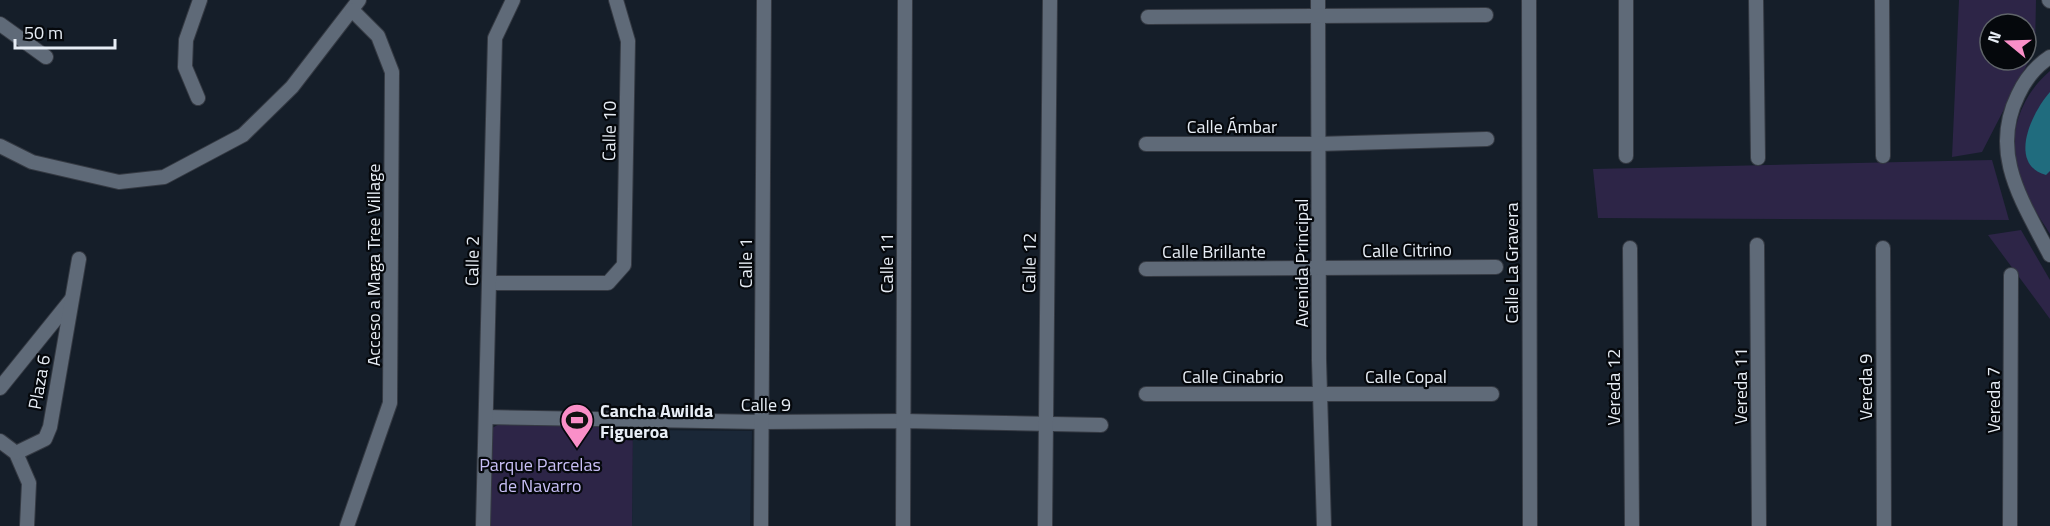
<svg xmlns="http://www.w3.org/2000/svg" width="2050" height="526" viewBox="0 0 2050 526" font-family="'Titillium Web',sans-serif">
<rect width="100%" height="100%" fill="#151e29"/>
<polygon fill="#1a2737" points="633,430 752,431 750,526 632,526"/>
<g fill="#2d2547" fill-rule="evenodd">
<path d="M1959 0H2036L2035 49 1982 152 1952 157ZM1990 24H2026V60H1990Z"/>
<path d="M2050 71V234C2041 219 2022 192 2017 177 2006 138 2020 96 2050 71Z"/>
<polygon points="1992,160 2009,220 1598,218 1593,169"/>
<polygon points="2021,230 2050,280 2050,319 1988,235"/>
<polygon points="503,422 633,425 632,526 486,526 489,436 492,428"/>
</g>
<path fill="#206c7e" d="M2050 92V171L2046 175C2007 164 2032 112 2050 92Z"/>
<g fill="none" stroke-linecap="round" stroke-linejoin="round">
<defs>
<g id="minor">
<polyline points="1318,0 1319,360 1324,526"/>
<polyline points="1529,0 1530,526"/>
<polyline points="1756,0 1758,158"/>
<polyline points="1882,0 1883,156"/>
<polyline points="2049,0 2050,1"/>
<polyline points="1148,17 1486,15"/>
<polyline points="0,24 46,57"/>
<path d="M2050 57C2036 66 2025 80 2018 95 1989 154 2023 202 2050 255"/>
<polyline points="198,98 185,67 186,40 200,0"/>
<polyline points="1146,144 1318,144 1487,139"/>
<polyline points="0,146 32,162 119,182 164,177 243,135 292,87 359,0"/>
<polyline points="1626,156 1626,0"/>
<polyline points="1757,245 1759,526"/>
<polyline points="1630,248 1632,526"/>
<polyline points="1883,248 1884,526"/>
<polyline points="1146,269 1496,267"/>
<polyline points="490,283 608,283 624,265 628,41 616,0"/>
<polyline points="0,388 71,300"/>
<polyline points="1146,394 1492,394"/>
<polyline points="486,417 762,422 903,421 1101,425"/>
<polyline points="0,441 16,453 29,483 27,526"/>
<polyline points="16,453 45,439 50,427 79,259"/>
<polyline points="347,526 390,403 392,72 378,36 352,10"/>
<polyline points="483,526 495,38 513,0"/>
<polyline points="761,526 764,0"/>
<polyline points="903,526 905,0"/>
<polyline points="1045,526 1050,0"/>
<polyline points="2010,526 2011,275"/>
</g>
</defs>
<use href="#minor" stroke="#353a43" stroke-width="16"/>
<use href="#minor" stroke="#5f6a78" stroke-width="14"/>
</g>
<defs>
<symbol id="stadium-pin" viewBox="-11 -11 22 30"><path d="M0 17L-7.5 6A9.5 9.5 0 1 1 7.5 6Z" fill="#fa8fc8" stroke="#05080c"/><path d="M0-5a6.5 5 0 1 0 0 10a6.5 5 0 1 0 0-10ZM-3.5-1.8h7v3.6h-7Z" fill="#111"/></symbol>
</defs>
<g fill-rule="evenodd">
<use href="#stadium-pin" x="558" y="401" width="38" height="52"/>
</g>
<g text-anchor="middle" dominant-baseline="central" stroke-width="4.5" stroke-linejoin="round" paint-order="stroke">
<g font-size="18" fill="#e7edf5" stroke="#05080c">
<text x="1232" y="126">Calle Ámbar</text>
<text transform="translate(609 131) rotate(-89)">Calle 10</text>
<text transform="translate(1407 250) rotate(-1)">Calle Citrino</text>
<text x="1214" y="251">Calle Brillante</text>
<text transform="translate(472 261) rotate(-89)">Calle 2</text>
<text transform="translate(745 263) rotate(-90)">Calle 1</text>
<text transform="translate(886 263) rotate(-90)">Calle 11</text>
<text transform="translate(1029 263) rotate(-89)">Calle 12</text>
<text transform="translate(1301 263) rotate(-90)">Avenida Principal</text>
<text transform="translate(1511 263) rotate(-90)">Calle La Gravera</text>
<text transform="translate(373 265) rotate(-90)">Acceso a Maga Tree Village</text>
<text x="1233" y="376">Calle Cinabrio</text>
<text x="1406" y="376">Calle Copal</text>
<text transform="translate(39 382) rotate(-80)">Plaza 6</text>
<text transform="translate(1740 386) rotate(-90)">Vereda 11</text>
<text transform="translate(1613 387) rotate(-90)">Vereda 12</text>
<text transform="translate(1865 387) rotate(-90)">Vereda 9</text>
<text transform="translate(1993 400) rotate(-90)">Vereda 7</text>
<text x="766" y="404">Calle 9</text>
</g>
<g font-size="18" font-weight="bold" fill="#e7edf5" stroke="#05080c" text-anchor="start">
<text x="600" y="410">Cancha Awilda<tspan x="600" dy="21">Figueroa</tspan></text>
</g>
<g font-size="18" fill="#c8bff6" stroke="#05080c">
<text x="540" y="464">Parque Parcelas<tspan x="540" dy="21">de Navarro</tspan></text>
</g>
</g>
<g transform="translate(2008 42) rotate(289)"><circle r="28" fill="#05080c" stroke="#5f6469" stroke-width="1.5"/>
<path d="M0-4.5L10 22L0 15L-10 22Z" fill="#fa8fc8"/>
<text y="-9" font-size="16" font-weight="bold" text-anchor="middle" fill="#e7edf5">N</text>
</g>
<path d="M15 39v9h100v-9" fill="none" stroke="#e7edf5" stroke-width="3"/>
<text x="24" y="39" font-size="18" fill="#e7edf5" stroke="#05080c" stroke-width="4.5" paint-order="stroke">50 m</text>
</svg>
